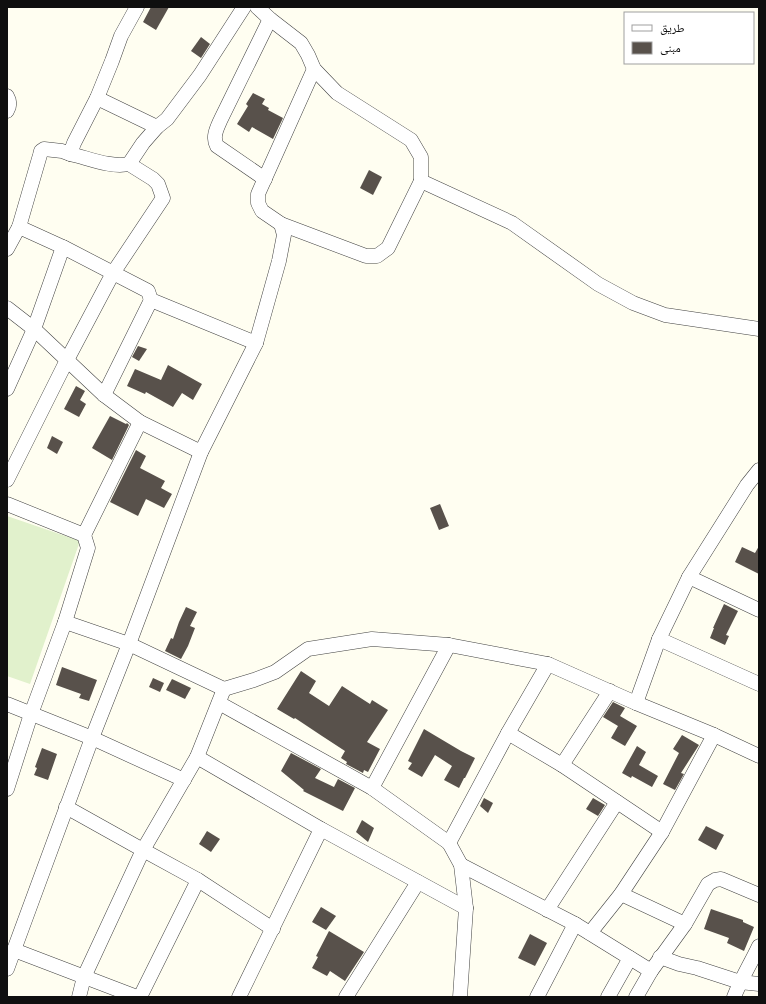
<svg xmlns="http://www.w3.org/2000/svg" width="766" height="1004" viewBox="0 0 766 1004" font-family="'Crimson Pro','Noto Naskh Arabic',serif">
<rect width="100%" height="100%" fill="#fffef1"/>
<polygon fill="#e1f1cc" points="7,516 80,541 30,684 7,676"/>
<g fill="#58514b">
<polygon points="151,7 169,7 156,30 143,22"/>
<polygon points="201,37 210,44 201,58 191,51"/>
<polygon points="253,93 265,99 262,104 269,108 268,110 283,118 273,139 252,127 249,132 237,124 248,106 246,104"/>
<polygon points="369,170 382,177 373,195 360,188"/>
<polygon points="138,346 147,349 139,361 132,357"/>
<polygon points="168,365 202,384 193,400 182,393 173,407 146,392 145,394 127,386 135,369 161,380"/>
<polygon points="76,386 85,391 80,400 86,404 79,417 64,409"/>
<polygon points="110,416 126,424 127,423 129,425 112,460 92,448"/>
<polygon points="52,436 63,442 57,454 47,448"/>
<polygon points="136,450 146,456 140,468 165,481 161,488 172,494 164,508 146,499 138,516 110,502"/>
<polygon points="440,504 449,526 439,530 430,508"/>
<polygon points="759,546 759,574 735,562 742,547 755,553"/>
<polygon points="724,604 738,611 726,635 729,636 725,645 710,638 714,628 713,628"/>
<polygon points="186,607 197,612 190,626 195,628 188,646 181,659 165,651 171,638 173,639 179,622"/>
<polygon points="62,667 97,680 89,701 79,698 81,694 56,685"/>
<polygon points="301,671 316,681 309,693 329,706 342,686 370,704 372,700 388,710 367,742 380,749 368,772 364,770 363,773 346,764 347,762 341,758 345,751 322,736 295,718 294,719 277,709"/>
<polygon points="153,678 164,683 160,692 149,687"/>
<polygon points="172,679 191,688 185,699 166,690"/>
<polygon points="613,702 625,708 620,716 637,726 625,746 611,738 618,726 603,717"/>
<polygon points="424,729 461,751 475,758 465,778 464,778 459,788 444,780 452,766 435,755 422,777 408,769 412,763 408,761"/>
<polygon points="682,735 699,745 681,773 684,774 675,790 663,784 679,753 673,749"/>
<polygon points="637,746 646,752 639,765 658,776 652,787 632,776 631,778 622,773"/>
<polygon points="42,748 57,754 48,780 34,775 37,768 35,767"/>
<polygon points="291,753 321,769 315,778 334,787 338,779 355,788 343,811 303,791 304,790 281,771"/>
<polygon points="484,798 493,803 488,813 480,806"/>
<polygon points="593,798 605,805 598,816 586,809"/>
<polygon points="362,820 374,828 368,842 356,832"/>
<polygon points="706,826 724,835 716,850 698,840"/>
<polygon points="207,831 220,839 211,852 199,844"/>
<polygon points="321,907 336,916 326,930 312,922"/>
<polygon points="711,909 743,920 743,922 754,927 744,951 727,943 729,938 704,929"/>
<polygon points="329,931 364,952 345,981 330,971 327,976 312,968 318,957 316,956"/>
<polygon points="530,934 547,943 535,966 518,958"/>
</g>
<g fill="none" stroke-linecap="round" stroke-linejoin="round">
<defs>
<g id="minor">
<polyline points="257,7 270,19 301,43 308,55 314,69 337,93 411,140 421,157 421,181 512,223 598,284 633,303 665,315 759,329"/>
<path d="M7 96C10 101 10 106 7 111"/>
<polyline points="97,98 157,127"/>
<polyline points="129,164 143,143 157,127 167,119 200,75 244,7"/>
<path d="M265 179 217 146C212 137 217 128 221 119L270 19"/>
<polyline points="281,224 366,256 377,256 388,248 421,181"/>
<polyline points="19,227 40,155 41,151 44,149 62,151 70,154 74,143 97,98 112,61 121,36 137,7"/>
<polyline points="7,249 19,227 63,247 148,291 151,300 256,343"/>
<polyline points="7,308 34,329 104,395 140,422 201,452"/>
<polyline points="7,389 34,329 63,247"/>
<polyline points="104,395 151,300"/>
<path d="M7 480 67 360 113 273 163 198 158 184 153 179 129 164C111 168 88 158 70 154"/>
<polyline points="7,504 84,535 88,548 65,622 31,714 7,789"/>
<polyline points="84,535 140,422"/>
<polyline points="689,577 759,610"/>
<polyline points="65,622 129,644 224,689 254,680 275,672 308,649 372,639 449,645 548,664"/>
<polyline points="659,639 759,684"/>
<polyline points="219,703 372,788 449,843"/>
<polyline points="636,703 714,735 759,756"/>
<polyline points="7,704 92,738 184,780"/>
<polyline points="508,733 562,765 662,832"/>
<polyline points="197,757 321,829 466,908"/>
<polyline points="562,765 610,691"/>
<polyline points="372,788 449,645"/>
<polyline points="66,807 143,850 198,880 273,929"/>
<polyline points="461,865 575,924 651,971"/>
<polyline points="621,894 685,924"/>
<polyline points="547,910 617,802"/>
<polyline points="590,933 621,894 662,832 714,735"/>
<polyline points="14,950 137,997"/>
<polyline points="660,957 679,964 697,968 740,982 759,984"/>
<polyline points="7,969 92,738 129,644 201,452 256,343 279,261 284,235 281,224 262,211 258,203 258,194 314,69"/>
<polyline points="79,997 84,977 143,850 197,757 224,689"/>
<polyline points="140,997 198,880"/>
<polyline points="239,997 321,829"/>
<polyline points="346,997 418,882"/>
<polyline points="460,997 466,908 461,865 449,843 508,733 548,664 636,703 659,639 689,577 747,485 759,470"/>
<polyline points="537,997 575,924"/>
<polyline points="608,997 630,958"/>
<polyline points="636,997 651,971 685,924 708,884 715,880 721,879 759,895"/>
<path d="M734 997C741 979 751 963 759 946"/>
</g>
</defs>
<use href="#minor" stroke="#424242" stroke-width="15"/>
<use href="#minor" stroke="#fff" stroke-width="14"/>
</g>
<rect width="766" height="1004" fill="none" stroke="#0f0f0f" stroke-width="16"/>
<rect x="624" y="12" width="130" height="52" fill="#ffffff" stroke="#9f9f9f"/>
<rect x="632" y="25" width="20" height="6" fill="#ffffff" stroke="#9f9f9f"/>
<text x="660" y="32" font-size="12" fill="#0f0f0f">طريق</text>
<rect x="632" y="42" width="20" height="12" fill="#58514b" stroke="#9f9f9f"/>
<text x="660" y="52" font-size="12" fill="#0f0f0f">مبنى</text>
</svg>
